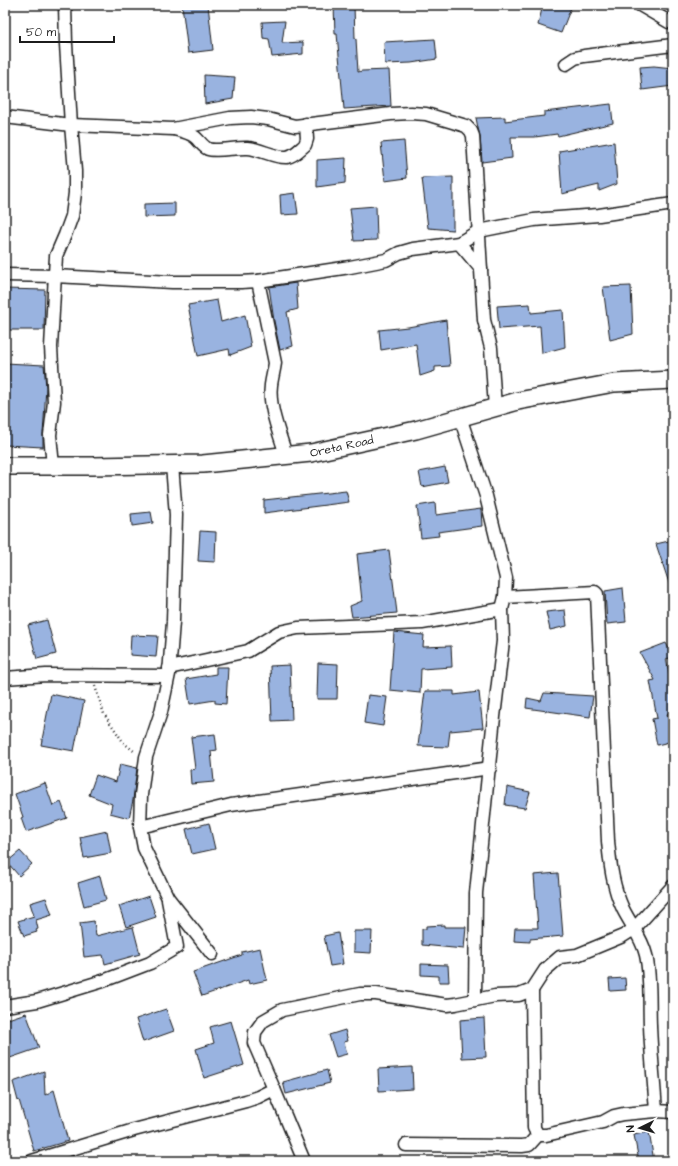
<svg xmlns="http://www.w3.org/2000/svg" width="678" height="1166" viewBox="0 0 678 1166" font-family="'Architects Daughter',sans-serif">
<rect width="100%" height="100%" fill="#fff"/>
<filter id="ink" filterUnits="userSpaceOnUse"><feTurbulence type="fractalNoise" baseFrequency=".025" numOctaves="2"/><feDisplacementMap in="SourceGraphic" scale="8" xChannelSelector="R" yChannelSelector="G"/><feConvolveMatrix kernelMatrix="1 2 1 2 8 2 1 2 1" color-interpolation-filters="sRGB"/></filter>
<g filter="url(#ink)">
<polygon fill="#b9d891" stroke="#6a7a56" points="524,1159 526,1161 368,1161 368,1160"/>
<g fill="#99b3e0" stroke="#1c1c1c">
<polygon points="182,5 208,5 213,50 188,53"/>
<polygon points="334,5 354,5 355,39 356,39 358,72 362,71 389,70 391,106 344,109 337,34 335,34"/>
<polygon points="543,5 572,5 561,33 538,25"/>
<polygon points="285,21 282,43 303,42 303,54 272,57 269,39 263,38 262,22"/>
<polygon points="435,39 437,59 411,63 385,64 384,42"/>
<polygon points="654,66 673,68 673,86 642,90 640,67"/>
<polygon points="204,75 235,77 233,99 205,104"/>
<polygon points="611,104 613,123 558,136 557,134 535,137 511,137 512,158 482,162 480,136 478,128 476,118 505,117 505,121 544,116 544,112"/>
<polygon points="404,141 407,178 385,181 381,143"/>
<polygon points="614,142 617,184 599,191 599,185 562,194 559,151"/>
<polygon points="346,158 345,183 317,187 317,160"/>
<polygon points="453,177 453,230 428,228 422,178"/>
<polygon points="295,193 298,214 281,215 280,195"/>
<polygon points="175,203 175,216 144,217 144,204"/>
<polygon points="376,206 377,240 354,241 350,208"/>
<polygon points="296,283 298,309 287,312 293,346 280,350 274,321 269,287"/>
<polygon points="631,286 633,334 610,340 603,287"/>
<polygon points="5,289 45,290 44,330 5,330"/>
<polygon points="217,300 221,322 245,315 251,347 230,355 229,349 198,356 188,305"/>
<polygon points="530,304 531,313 563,310 565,347 542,353 540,326 499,329 497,306"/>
<polygon points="446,320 450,366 435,367 435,371 420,376 416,344 381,350 379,330 408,327"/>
<polygon points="5,363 44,365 46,387 44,419 43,434 43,447 5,445"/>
<polygon points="445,467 448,482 422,487 419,472"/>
<polygon points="346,491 349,502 264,513 264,500"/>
<polygon points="435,503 436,515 481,509 482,526 438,532 439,536 421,538 417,506"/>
<polygon points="151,512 153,523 132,526 131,514"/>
<polygon points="200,531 216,532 215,562 198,561"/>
<polygon points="673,540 673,588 671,589 656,544"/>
<polygon points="389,550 397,613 352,617 350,606 362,601 357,554"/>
<polygon points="623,588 626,622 607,624 605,591"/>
<polygon points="565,610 567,626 550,630 546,612"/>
<polygon points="47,620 56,654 37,659 28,625"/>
<polygon points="394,632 424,635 423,647 451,646 452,667 421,669 420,693 390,690"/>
<polygon points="131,635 158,636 156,657 130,655"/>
<polygon points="666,643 673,657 666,659 673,689 673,711 667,714 673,725 673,741 657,745 652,719 657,718 650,681 655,680 640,653"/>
<polygon points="318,663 338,664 337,699 317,699"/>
<polygon points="290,665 292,720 272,721 270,666"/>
<polygon points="216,667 228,667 226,704 215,703 215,700 190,704 186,679 216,674"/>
<polygon points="425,691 454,691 454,695 479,692 483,728 450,731 448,747 418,746"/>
<polygon points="544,693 593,696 590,717 526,708 527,698 541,701"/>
<polygon points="51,694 84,701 74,751 41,745"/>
<polygon points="368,695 387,697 383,726 364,723"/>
<polygon points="215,734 217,750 211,751 214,782 191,784 190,770 195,769 191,737"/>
<polygon points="120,764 137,768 133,800 129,818 110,813 112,804 89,795 96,775 116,782"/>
<polygon points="45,783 53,806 61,802 67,818 26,832 21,818 23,817 15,794"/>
<polygon points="507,787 530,792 525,808 505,805"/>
<polygon points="209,823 215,849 192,854 186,829"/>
<polygon points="107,831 111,853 84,858 80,837"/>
<polygon points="20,851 32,864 19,876 7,862"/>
<polygon points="558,873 563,936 530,939 530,942 514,941 515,928 538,928 534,875"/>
<polygon points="100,876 106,900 84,906 78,883"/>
<polygon points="149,896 156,917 126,927 119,906"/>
<polygon points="46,898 52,915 36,920 38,929 36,930 37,932 24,936 18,921 34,916 30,903"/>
<polygon points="94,921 96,936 133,927 140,954 105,964 103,955 84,957 80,923"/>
<polygon points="444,925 444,927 466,927 464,949 422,945 422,929 426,929 426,926"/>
<polygon points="354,931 372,931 371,953 354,952"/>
<polygon points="338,933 343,964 330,966 324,936"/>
<polygon points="260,948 267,980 249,984 248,980 202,996 193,972 242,955 242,952"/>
<polygon points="421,964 448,965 449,982 439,982 439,976 421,975"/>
<polygon points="625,978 626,990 610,991 609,979"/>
<polygon points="166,1009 174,1031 143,1042 136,1019"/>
<polygon points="26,1013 39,1048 10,1058 5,1045 5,1020"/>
<polygon points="484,1018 486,1057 462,1058 460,1020"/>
<polygon points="231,1021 244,1065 204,1078 196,1049 214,1043 210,1027"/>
<polygon points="345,1030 348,1041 344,1042 347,1054 336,1057 329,1035"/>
<polygon points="412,1067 413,1089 379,1091 378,1069"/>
<polygon points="327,1070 330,1083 286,1094 283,1082"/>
<polygon points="44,1071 45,1095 54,1090 68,1141 34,1151 19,1100 18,1101 13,1082"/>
<polygon points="649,1132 654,1161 639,1161 634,1135"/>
</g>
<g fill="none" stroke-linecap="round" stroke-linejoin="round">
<defs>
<g id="street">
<polyline points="640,5 669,22 673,23"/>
<polyline points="566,64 575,58 584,56 673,45"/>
<polyline points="5,117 71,125 173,129 230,118 251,117 268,119 295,126 391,114 411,113 426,114 466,126 471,131 473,136 484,320 491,348 495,408"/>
<path d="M174 129C181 131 189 132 195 137 199 140 202 146 208 149 216 152 238 147 248 148 261 149 274 158 287 157 294 156 300 149 305 145L307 139 306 124"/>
<polyline points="459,243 481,269"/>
<polyline points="5,275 54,276 172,282 241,282 258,281 350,267 386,260 399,253 413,249 459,243 479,231 534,220 545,219 599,215 673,204"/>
<path d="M258 281 275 363C274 371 272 377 271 385 268 406 280 435 286 455"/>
<polyline points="172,465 176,515 173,622 169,674 161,712 146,757 141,795 140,827 144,848 168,898 212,954"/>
<polyline points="53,466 50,435 54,402 51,347 56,256 65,235 72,216 75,193 75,171 71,125 66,44 65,5"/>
<path d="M505 597 595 592 597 594 608 841C610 864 613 888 623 909 631 925 642 938 646 955 651 978 649 1002 650 1025 651 1054 654 1082 656 1111"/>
<polyline points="169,668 248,651 279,632 298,628 422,623 502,609"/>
<polyline points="5,678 46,675 168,676"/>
<polyline points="140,827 231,805 490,768"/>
<polyline points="532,990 534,1128 538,1135 546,1135 603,1122 614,1116 623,1114 656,1111 673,1112"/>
<polyline points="475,1000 495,996 519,995 532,990 545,970 560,957 577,955 623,936 634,929 673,886"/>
<polyline points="5,1006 37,1001 103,981 150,963 177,947 168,900"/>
<polyline points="274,1089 304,1161"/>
<polyline points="406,1145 522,1146 529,1145 538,1135"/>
<polyline points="32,1161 134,1130 246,1101 258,1097 274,1089 254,1043 255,1032 263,1021 282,1010 360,994 376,994 447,1005 455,1004 475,1000 476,893 494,717 503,641 502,609 505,597 506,578 486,496 460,417"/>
</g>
<g id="secondary">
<path id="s1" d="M5 466H93L203 464 311 453 416 430 518 401 614 383 673 380"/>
</g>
</defs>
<use href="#street" stroke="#1c1c1c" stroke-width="15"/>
<use href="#secondary" stroke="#1c1c1c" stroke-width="20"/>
<polyline stroke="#1c1c1c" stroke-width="2.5" stroke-dasharray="1 3" stroke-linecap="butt" points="95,686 104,714 124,743 135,752"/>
<use href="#street" stroke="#fff" stroke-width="12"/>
<use href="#secondary" stroke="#fff" stroke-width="17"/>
</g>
</g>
<g text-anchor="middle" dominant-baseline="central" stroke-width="3" stroke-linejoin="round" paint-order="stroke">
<g font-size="12" fill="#1c1c1c" stroke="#fff">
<text stroke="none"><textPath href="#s1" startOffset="338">Oreta Road</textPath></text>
</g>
</g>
<rect width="678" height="1166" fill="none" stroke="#fff" stroke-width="20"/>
<rect x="10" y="10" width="658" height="1146" fill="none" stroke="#1c1c1c" stroke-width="1.5" filter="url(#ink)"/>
<g transform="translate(640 1128) rotate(265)" stroke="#ffffff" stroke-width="3" paint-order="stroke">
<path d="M0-3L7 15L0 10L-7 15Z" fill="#1c1c1c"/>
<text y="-6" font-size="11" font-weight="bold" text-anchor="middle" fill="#1c1c1c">N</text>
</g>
<path d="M20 36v6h94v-6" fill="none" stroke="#1c1c1c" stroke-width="2"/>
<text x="26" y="36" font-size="12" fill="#1c1c1c" stroke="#ffffff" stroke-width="3" paint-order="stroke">50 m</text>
</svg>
